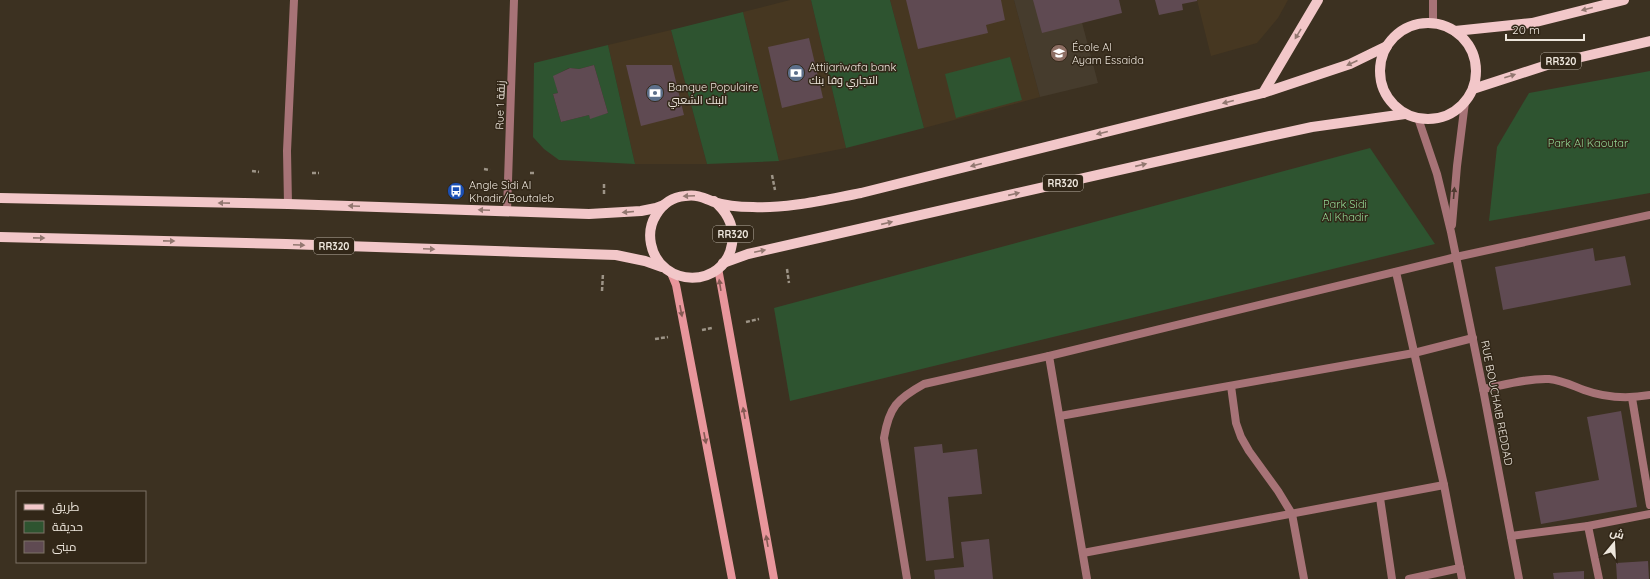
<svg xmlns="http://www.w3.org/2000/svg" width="1650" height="579" viewBox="0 0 1650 579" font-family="Quicksand,Cairo,sans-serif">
<rect width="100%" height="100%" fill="#3c3121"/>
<g fill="#463721">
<polygon points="790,0 811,0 846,148 779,161 743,12"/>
<polygon points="890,0 1014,0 1040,97 924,128"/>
<polygon points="1197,0 1288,0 1278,18 1257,43 1211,56"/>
<polygon points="671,30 707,164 635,164 608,45"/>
</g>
<polygon fill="#463c2d" points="1014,0 1076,0 1098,83 1040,97"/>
<g fill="#2e5430" fill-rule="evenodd">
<polygon points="811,0 890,0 924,128 846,148"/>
<polygon points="743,12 779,161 707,164 671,30"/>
<path d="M608 45 635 164 559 160 544 149 533 137 534 63ZM594 65 608 113 590 118 589 115 561 122 553 94 558 93 554 76 569 68 579 69Z"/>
<polygon points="1010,57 1022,100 956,118 945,74"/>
<polygon points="1650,71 1650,193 1489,221 1497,147 1529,93"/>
<polygon points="1370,148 1435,244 790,401 774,308"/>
</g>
<g fill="#5f4a52">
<polygon points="906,0 1001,0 1005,20 986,25 988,33 918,49"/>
<polygon points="1033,0 1119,0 1122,13 1042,33"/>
<polygon points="1155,0 1197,0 1197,1 1182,4 1183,10 1159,15"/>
<polygon points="809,38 823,98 782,108 768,47"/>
<polygon points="594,65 608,113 590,119 589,115 561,122 553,94 558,93 553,76 570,68 579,69"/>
<polygon points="626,65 672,65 684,115 641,126"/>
<polygon points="1593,248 1595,261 1625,256 1631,285 1503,310 1495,267"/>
<polygon points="1621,411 1637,507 1541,524 1535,492 1599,480 1587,417"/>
<polygon points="942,444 943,453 977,449 982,494 948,497 954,558 926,561 914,447"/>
<polygon points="989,539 993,579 935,579 934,570 964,567 961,542"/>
<polygon points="1648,561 1649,579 1617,579 1616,563"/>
<polygon points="1584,571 1584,579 1554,579 1553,573"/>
</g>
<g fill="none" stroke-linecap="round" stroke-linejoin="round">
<g stroke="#9d9487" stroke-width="2.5" stroke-dasharray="4 2" stroke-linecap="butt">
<polyline points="484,169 490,170"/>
<polyline points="252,171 259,172"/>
<polyline points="312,173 319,173"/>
<polyline points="530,173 536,173"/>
<polyline points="772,175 775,190"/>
<polyline points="604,194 604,183"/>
<polyline points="787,269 789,283"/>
<polyline points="602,291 603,273"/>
<polyline points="746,322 759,319"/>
<polyline points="702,330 712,328"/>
<polyline points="655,339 668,337"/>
</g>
<g stroke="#a77377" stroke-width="8">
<polyline points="1433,0 1433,23"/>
<polyline points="1418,118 1437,174 1451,232 1483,389 1519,579"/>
<polyline points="288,204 287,151 294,0"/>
<polyline points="507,211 514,0"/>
<polyline points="1452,225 1457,166 1465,102"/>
<polyline points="1396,272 1444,485 1462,579"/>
<polyline points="1049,356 1087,579"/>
<polyline points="1231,386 1236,423 1241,437 1249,451 1278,491 1292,514 1304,579"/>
<path d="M1483 389C1504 385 1528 378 1549 379 1562 380 1573 386 1584 390 1606 398 1627 399 1650 395"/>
<polyline points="1632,398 1650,505"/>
<polyline points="1060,416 1414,353 1473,338"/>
<polyline points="1380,498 1392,579"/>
<polyline points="1588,526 1599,579"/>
<polyline points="1511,536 1588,526 1650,514"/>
<polyline points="1083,553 1444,485"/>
<path d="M907 579 884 438C889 407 897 399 924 384L1049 356 1456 257 1650 215"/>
<polyline points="1409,579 1460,568"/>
</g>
<g stroke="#e8969c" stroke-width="8">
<polyline points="718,268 774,579"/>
<polyline points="671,273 676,285 732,579"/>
</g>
<g stroke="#f2c7c9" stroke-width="10">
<circle cx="1428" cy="71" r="48"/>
<polyline points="1455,31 1532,23 1624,0"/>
<polyline points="1473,89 1547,65 1650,41"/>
<polyline points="1263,93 1318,0"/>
<polyline points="0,198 288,204 589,214 641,211 656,208 664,205"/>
<path d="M714 201C727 212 735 226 732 244 725 289 660 289 651 244 649 234 651 223 656 215 662 205 672 197 685 196 697 194 704 198 714 202 726 206 740 207 753 207 786 209 828 199 861 193L1263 93 1350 64 1387 46"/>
<polyline points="0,237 286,244 616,255 645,261 662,267"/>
<polyline points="723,263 748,254 1270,136 1312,127 1405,114"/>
</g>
</g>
<defs><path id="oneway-solid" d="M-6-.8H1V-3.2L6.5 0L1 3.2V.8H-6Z"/></defs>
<g fill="#927770">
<use href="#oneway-solid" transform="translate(1587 9) rotate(166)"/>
<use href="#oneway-solid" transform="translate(1298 34) rotate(121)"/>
<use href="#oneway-solid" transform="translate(1352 63) rotate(156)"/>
<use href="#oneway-solid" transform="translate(1510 76) rotate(-18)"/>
<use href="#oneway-solid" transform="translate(1228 102) rotate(166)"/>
<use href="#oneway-solid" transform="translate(1102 133) rotate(166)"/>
<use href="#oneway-solid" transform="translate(976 165) rotate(166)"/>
<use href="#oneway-solid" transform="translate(1141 165) rotate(-13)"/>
<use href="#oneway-solid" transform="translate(1014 194) rotate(-13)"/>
<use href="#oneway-solid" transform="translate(689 196) rotate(177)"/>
<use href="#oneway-solid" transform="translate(224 203) rotate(-179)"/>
<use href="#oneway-solid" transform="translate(354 206) rotate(-178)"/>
<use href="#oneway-solid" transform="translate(484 210) rotate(-178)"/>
<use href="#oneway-solid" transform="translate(628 212) rotate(175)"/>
<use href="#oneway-solid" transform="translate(887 223) rotate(-13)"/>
<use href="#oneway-solid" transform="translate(39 238) rotate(1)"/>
<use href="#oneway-solid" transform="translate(169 241) rotate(1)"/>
<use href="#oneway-solid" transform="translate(299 245) rotate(2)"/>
<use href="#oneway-solid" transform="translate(429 249) rotate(2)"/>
<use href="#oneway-solid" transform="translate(760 251) rotate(-12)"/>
</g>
<use fill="#4f3a30" href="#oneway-solid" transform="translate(1454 193) rotate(-85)"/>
<g fill="#845953">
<use href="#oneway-solid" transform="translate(720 285) rotate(-99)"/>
<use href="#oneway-solid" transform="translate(681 311) rotate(79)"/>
<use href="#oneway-solid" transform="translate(744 413) rotate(-100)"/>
<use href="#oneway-solid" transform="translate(705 438) rotate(79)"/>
<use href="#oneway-solid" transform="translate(767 541) rotate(-100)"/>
</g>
<defs>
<symbol id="school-disc" viewBox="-11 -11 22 22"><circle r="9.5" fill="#8d6e63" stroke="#322718"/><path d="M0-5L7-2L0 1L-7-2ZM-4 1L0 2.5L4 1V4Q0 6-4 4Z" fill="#fff"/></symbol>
<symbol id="bank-disc" viewBox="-11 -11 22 22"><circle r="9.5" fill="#5c6f8a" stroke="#322718"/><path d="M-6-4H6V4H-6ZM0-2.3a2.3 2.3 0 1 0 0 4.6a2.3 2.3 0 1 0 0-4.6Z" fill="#fff"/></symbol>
<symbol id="bus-disc" viewBox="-11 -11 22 22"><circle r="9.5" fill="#1a4fb4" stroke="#322718"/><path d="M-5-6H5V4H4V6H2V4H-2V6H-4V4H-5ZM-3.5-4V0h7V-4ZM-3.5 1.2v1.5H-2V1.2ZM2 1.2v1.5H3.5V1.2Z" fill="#fff"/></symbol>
</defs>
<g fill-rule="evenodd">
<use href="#school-disc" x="1049" y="43" width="20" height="20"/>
<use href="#bank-disc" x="786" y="63" width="20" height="20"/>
<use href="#bank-disc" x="645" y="83" width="20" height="20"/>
<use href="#bus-disc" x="446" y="181" width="20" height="20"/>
</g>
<g text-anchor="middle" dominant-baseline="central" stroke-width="3" stroke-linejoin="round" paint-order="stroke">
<g fill="#322718" stroke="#b5ada1" stroke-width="1">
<rect x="1541" y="53" width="40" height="16" rx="3"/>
<rect x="1043" y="175" width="40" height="16" rx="3"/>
<rect x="713" y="226" width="40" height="16" rx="3"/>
<rect x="314" y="238" width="40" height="16" rx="3"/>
</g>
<g font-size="10" font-weight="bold" fill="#ede6dc">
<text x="1561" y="61">RR320</text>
<text x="1063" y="183">RR320</text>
<text x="733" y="234">RR320</text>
<text x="334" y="246">RR320</text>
</g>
<g font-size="11" fill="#ede6dc" stroke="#322718" text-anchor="start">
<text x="1072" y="47">École Al<tspan x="1072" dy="13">Ayam Essaida</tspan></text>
<text x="809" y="67">Attijariwafa bank<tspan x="809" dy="13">التجاري وفا بنك</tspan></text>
<text x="668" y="87">Banque Populaire<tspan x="668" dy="13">البنك الشعبي</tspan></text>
<text x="469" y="185">Angle Sidi Al<tspan x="469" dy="13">Khadir/Boutaleb</tspan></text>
</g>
<g font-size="11" fill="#ede6dc" stroke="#322718">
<text transform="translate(500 105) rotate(-88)">Rue 1 زنقة</text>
<text transform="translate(1497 403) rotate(79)">RUE BOUCHAIB REDDAD</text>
</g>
<g font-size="11" fill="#92d694" stroke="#322718">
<text x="1588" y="143">Park Al Kaoutar</text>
<text x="1345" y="204">Park Sidi<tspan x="1345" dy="13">Al Khadir</tspan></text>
</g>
</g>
<rect x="16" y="491" width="130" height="72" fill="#322718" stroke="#7d7366"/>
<rect x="24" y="504" width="20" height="6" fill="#f2c7c9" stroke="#7d7366"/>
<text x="52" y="511" font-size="12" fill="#ede6dc">طريق</text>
<rect x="24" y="521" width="20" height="12" fill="#2e5430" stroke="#7d7366"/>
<text x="52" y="531" font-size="12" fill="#ede6dc">حديقة</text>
<rect x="24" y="541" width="20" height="12" fill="#5f4a52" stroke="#7d7366"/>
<text x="52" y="551" font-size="12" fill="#ede6dc">مبنى</text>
<g transform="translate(1614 543) rotate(18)" stroke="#322718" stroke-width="3" paint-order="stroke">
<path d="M0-3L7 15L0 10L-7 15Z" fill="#ede6dc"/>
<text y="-6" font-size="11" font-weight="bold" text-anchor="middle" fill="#ede6dc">ش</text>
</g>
<path d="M1506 34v6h78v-6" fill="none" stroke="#ede6dc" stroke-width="2"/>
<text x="1512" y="34" font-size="12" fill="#ede6dc" stroke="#322718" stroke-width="3" paint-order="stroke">20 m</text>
</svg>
